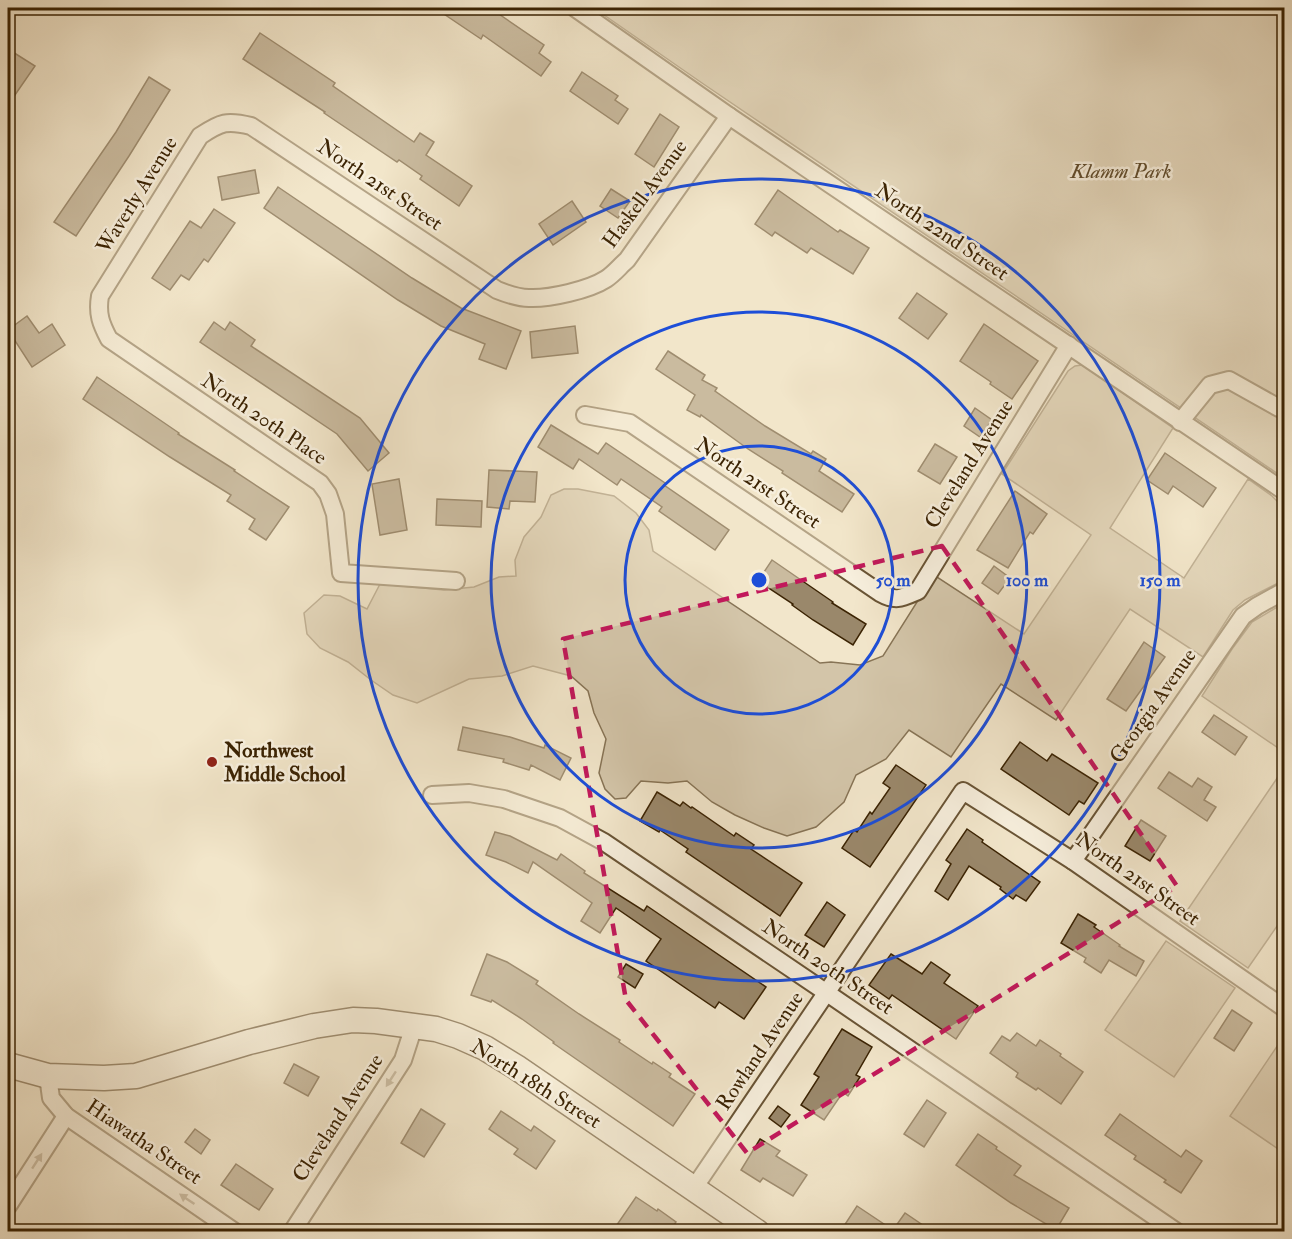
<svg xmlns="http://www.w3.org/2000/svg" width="1292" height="1239" viewBox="0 0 1292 1239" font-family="'IM FELL Double Pica',serif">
<rect width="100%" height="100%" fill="#f2e6cb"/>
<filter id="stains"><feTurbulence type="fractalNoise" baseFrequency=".00333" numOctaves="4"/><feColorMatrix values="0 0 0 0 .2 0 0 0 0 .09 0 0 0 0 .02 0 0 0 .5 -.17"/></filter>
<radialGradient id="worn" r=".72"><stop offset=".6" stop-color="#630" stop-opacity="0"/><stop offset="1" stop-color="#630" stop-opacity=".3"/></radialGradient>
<g fill="#d3c5a9" stroke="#877456" stroke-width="1.5">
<polygon points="594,8 1284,8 1284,478 702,83"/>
<polygon points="1082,365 1173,428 1110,528 1184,578 1248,479 1272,496 1284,508 1284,580 1245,600 1233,610 1203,657 1130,609 1056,720 1001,684 951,757 909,730 886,759 856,775 844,802 816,827 787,836 764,828 735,815 712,802 687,781 668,783 641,781 626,798 615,799 605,789 599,773 606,739 594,713 588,691 571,676 533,666 502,676 469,679 417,703 393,695 371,680 348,662 320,648 307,634 304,613 324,595 340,596 367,609 380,584 444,590 474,587 499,577 516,576 515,560 524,537 541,517 551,495 564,489 578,489 614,496 636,513 649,530 653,551 820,663 831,662 860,665 883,656 934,575 1024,634 1091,535 1002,474 1068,371 1075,366"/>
<polygon points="1284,603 1284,752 1202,696 1232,649 1252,622"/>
<polygon points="1284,768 1284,916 1248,968 1180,921"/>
<polygon points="1166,941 1235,988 1174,1077 1105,1030"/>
<polygon points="1284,1036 1284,1153 1230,1116"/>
</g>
<g fill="#9a886b" stroke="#3b2303" stroke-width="1.5">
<polygon points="435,8 490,8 544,45 539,53 551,62 541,76 483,35 481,39"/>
<polygon points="260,33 335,83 333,86 414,142 420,133 434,142 426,155 472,186 459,206 420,179 422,176 399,160 397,162 324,113 325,112 243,59"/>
<polygon points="8,49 35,66 8,105"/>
<polygon points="582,72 618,96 615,100 628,109 618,124 570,91"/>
<polygon points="149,77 170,90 129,156 76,236 54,222 116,132"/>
<polygon points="660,114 679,127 654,167 635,154"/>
<polygon points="255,170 259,193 222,200 218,177"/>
<polygon points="278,187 412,278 461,308 521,331 506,369 479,359 485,344 441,326 398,300 264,208"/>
<polygon points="611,189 630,201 618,218 600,206"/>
<polygon points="778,190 838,232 840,230 869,248 853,274 811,248 807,253 775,232 772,236 755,224"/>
<polygon points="572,201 586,222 553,245 539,224"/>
<polygon points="214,209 235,223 208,262 204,259 189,280 181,275 170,290 152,278 190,221 201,228"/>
<polygon points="917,293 947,314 928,339 899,318"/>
<polygon points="27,316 39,333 52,324 65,345 32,367 8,330"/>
<polygon points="214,322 225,330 230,322 255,340 251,346 360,418 389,453 368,471 337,434 200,342"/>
<polygon points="984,324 1038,361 1012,399 990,384 991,382 960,361"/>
<polygon points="575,326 578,353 532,358 530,332"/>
<polygon points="668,351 705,375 702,380 717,388 715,391 765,426 811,454 813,451 826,459 819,471 854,494 842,512 782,473 783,471 748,449 701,415 700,417 687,410 695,395 656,369"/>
<polygon points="97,377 179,433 178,434 235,470 234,471 289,507 266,540 249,529 255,519 227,501 231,495 170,457 83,399"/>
<polygon points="975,408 992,420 980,437 964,426"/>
<polygon points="551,425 598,454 606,443 665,483 664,485 729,530 715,550 659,511 662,507 621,479 617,485 579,459 573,469 538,447"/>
<polygon points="935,444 957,457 940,484 918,471"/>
<polygon points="1165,453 1216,488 1203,507 1173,486 1168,494 1147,480"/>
<polygon points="489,470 537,472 535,502 510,501 509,509 487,507"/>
<polygon points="399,479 407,530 380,535 372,484"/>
<polygon points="1015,491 1047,514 1033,534 1030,532 1008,568 977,550"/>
<polygon points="437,499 482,501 481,527 436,525"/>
<polygon points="772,560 833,602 832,603 866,624 853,645 813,620 792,605 793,604 758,581"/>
<polygon points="994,566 1010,578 998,594 982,583"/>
<polygon points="1144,642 1165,657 1126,711 1107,699"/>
<polygon points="1214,715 1247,737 1235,755 1202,732"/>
<polygon points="463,727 510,737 544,748 545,745 571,758 560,780 531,765 529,770 503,762 504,759 458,750"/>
<polygon points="1020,742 1047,761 1052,754 1098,783 1084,804 1079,801 1069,815 1001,769"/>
<polygon points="896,765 926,785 870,867 842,848 854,830 857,832 870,812 872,814 890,788 883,783"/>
<polygon points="1169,772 1192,787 1198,778 1212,787 1204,800 1216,807 1207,821 1158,788"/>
<polygon points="657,792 680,806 683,802 691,808 692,807 734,836 736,833 754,845 751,849 802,883 780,916 686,852 688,849 660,830 659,832 640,821"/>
<polygon points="1141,820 1166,836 1150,861 1125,846"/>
<polygon points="967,829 983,840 982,842 1040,882 1026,901 1016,895 1013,899 1000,889 1001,887 969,866 948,900 935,891 951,864 946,860"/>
<polygon points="495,832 510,836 557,860 561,854 585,871 584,873 644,911 647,906 766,987 744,1019 719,1002 715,1008 646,961 661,939 616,908 600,933 581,921 592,903 533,862 528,873 506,862 486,855"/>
<polygon points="827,902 845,915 824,947 805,935"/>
<polygon points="1078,914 1096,925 1094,927 1120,945 1119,946 1144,961 1136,976 1109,960 1101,973 1084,962 1086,958 1061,943"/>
<polygon points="487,954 507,962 538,981 536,984 579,1014 620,1040 619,1042 652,1064 653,1062 671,1074 669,1077 695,1094 673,1126 553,1043 554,1042 522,1019 492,1000 491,1002 471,995"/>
<polygon points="891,954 922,974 931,962 950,975 944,983 978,1006 956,1039 892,995 889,999 869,985"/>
<polygon points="626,964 643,974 635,988 618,977"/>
<polygon points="1232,1010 1252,1023 1234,1051 1214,1038"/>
<polygon points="842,1029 872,1047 856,1075 860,1077 848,1096 843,1092 824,1120 801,1105 819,1077 814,1074"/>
<polygon points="1017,1033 1036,1046 1040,1040 1061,1054 1060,1056 1083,1072 1061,1104 1038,1088 1036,1090 1016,1077 1018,1073 990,1053 1002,1036 1010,1041"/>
<polygon points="294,1064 319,1077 308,1096 284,1083"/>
<polygon points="927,1100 946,1113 924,1147 904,1134"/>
<polygon points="778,1106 790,1115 781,1127 769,1118"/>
<polygon points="421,1109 445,1124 424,1157 401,1143"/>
<polygon points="501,1111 531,1131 534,1126 555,1141 536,1169 514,1154 518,1149 489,1129"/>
<polygon points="1120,1114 1181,1157 1186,1150 1202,1161 1181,1193 1164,1182 1166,1180 1134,1159 1136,1156 1105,1135"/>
<polygon points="195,1129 210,1140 201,1154 185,1142"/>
<polygon points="978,1134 997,1147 996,1149 1021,1166 1014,1175 1069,1208 1056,1230 1011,1203 956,1165"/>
<polygon points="760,1139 780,1151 776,1156 807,1175 793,1196 763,1178 760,1182 741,1170"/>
<polygon points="236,1164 273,1189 259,1210 221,1185"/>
<polygon points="636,1197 657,1211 658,1209 676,1222 669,1232 612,1232"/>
<polygon points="857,1206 893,1230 905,1213 933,1232 840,1232"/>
</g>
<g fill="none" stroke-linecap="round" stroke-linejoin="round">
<defs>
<g id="street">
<polyline points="575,8 729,116 1284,491"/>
<path d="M585 415 630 423 880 593C896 602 902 598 918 591L1069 345"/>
<polyline points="1180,422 1210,385 1229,380 1279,408 1284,409"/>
<path d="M456 581 341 573 335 514 328 494 320 483 109 339C101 324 97 314 100 296L200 136C221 122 227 120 251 126L497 290C507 294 518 298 529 298 549 299 589 290 606 279 614 274 620 266 627 260L729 116"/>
<polyline points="432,795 469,793 504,799 560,818 604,842 827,993 1177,1232"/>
<polyline points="1073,861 1243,616 1257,606 1284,591"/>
<polyline points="48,1076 51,1098 66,1116 235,1232"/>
<polyline points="694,1188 963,791 1073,861 1284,1008"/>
<polyline points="8,1206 66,1116"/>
<polyline points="292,1232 403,1060 414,1026"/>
</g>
<polyline id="secondary" points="8,1065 48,1076 104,1078 136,1076 249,1042 314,1026 353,1020 376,1021 436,1029 458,1036 485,1048 516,1067 757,1232"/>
</defs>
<use href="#street" stroke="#695435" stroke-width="20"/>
<use href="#secondary" stroke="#3b2303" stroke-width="27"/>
<use href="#street" stroke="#f7efdd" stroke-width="16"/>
<use href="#secondary" stroke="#f7efdd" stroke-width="24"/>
</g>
<defs><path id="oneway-solid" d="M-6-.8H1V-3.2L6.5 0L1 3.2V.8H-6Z" transform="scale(1.5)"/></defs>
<g fill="#a2937b">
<use href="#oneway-solid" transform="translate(391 1079) rotate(123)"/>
<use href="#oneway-solid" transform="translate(37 1161) rotate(-57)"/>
<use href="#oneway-solid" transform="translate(187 1199) rotate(-146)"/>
</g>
<path d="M0 0H1292V1239H0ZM942 546 1177 886 747 1153 626 1000 563 639Z" fill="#f2e6cb" fill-opacity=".55" fill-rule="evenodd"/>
<path fill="none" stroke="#c2185b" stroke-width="4.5" stroke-dasharray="12 8" stroke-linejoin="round" d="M942 546 1177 886 747 1153 626 1000 563 639Z"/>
<g fill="none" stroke="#1d4ed8" stroke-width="3">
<circle cx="759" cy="580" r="134"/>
<circle cx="759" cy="580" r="268"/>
<circle cx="759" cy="580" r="401"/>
</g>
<circle fill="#8f2418" stroke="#f7efdd" stroke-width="2" cx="212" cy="762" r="6"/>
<g text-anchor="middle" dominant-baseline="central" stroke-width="5" stroke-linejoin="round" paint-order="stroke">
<g font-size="21" font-style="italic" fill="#614c2c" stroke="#f7efdd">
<text x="1121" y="171">Klamm Park</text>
</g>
<g font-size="21" fill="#3b2303" stroke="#f7efdd">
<text transform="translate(380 185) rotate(34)">North 21st Street</text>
<text transform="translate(645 194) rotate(-54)">Haskell Avenue</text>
<text transform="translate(137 195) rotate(-58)">Waverly Avenue</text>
<text transform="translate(942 232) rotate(34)">North 22nd Street</text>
<text transform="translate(264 419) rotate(34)">North 20th Place</text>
<text transform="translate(969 464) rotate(-58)">Cleveland Avenue</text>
<text transform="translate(758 483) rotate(34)">North 21st Street</text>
<text transform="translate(1153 706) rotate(-55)">Georgia Avenue</text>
<text transform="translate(1138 879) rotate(35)">North 21st Street</text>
<text transform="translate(828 967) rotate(34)">North 20th Street</text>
<text transform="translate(760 1051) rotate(-56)">Rowland Avenue</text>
<text transform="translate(536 1084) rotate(32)">North 18th Street</text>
<text transform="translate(338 1118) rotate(-57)">Cleveland Avenue</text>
<text transform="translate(144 1142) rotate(34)">Hiawatha Street</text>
</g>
<g font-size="21" font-weight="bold" fill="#3b2303" stroke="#f7efdd" text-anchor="start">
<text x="224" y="750">Northwest<tspan x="224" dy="24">Middle School</tspan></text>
</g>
</g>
<circle cx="759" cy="580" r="9" fill="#1d4ed8" stroke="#f7efdd" stroke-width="3"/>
<g font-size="18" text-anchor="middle" font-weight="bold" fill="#1d4ed8" stroke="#f7efdd" stroke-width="5" stroke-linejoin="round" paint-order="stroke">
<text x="893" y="586">50 m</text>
<text x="1027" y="586">100 m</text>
<text x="1160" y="586">150 m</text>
</g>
<rect width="1292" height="1239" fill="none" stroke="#f2e6cb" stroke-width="30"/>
<rect x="9" y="9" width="1274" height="1221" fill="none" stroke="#3b2303" stroke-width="3"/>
<rect x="15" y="15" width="1262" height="1209" fill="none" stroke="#3b2303" stroke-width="1.5"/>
<rect width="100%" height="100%" filter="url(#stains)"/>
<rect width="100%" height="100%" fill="url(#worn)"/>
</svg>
